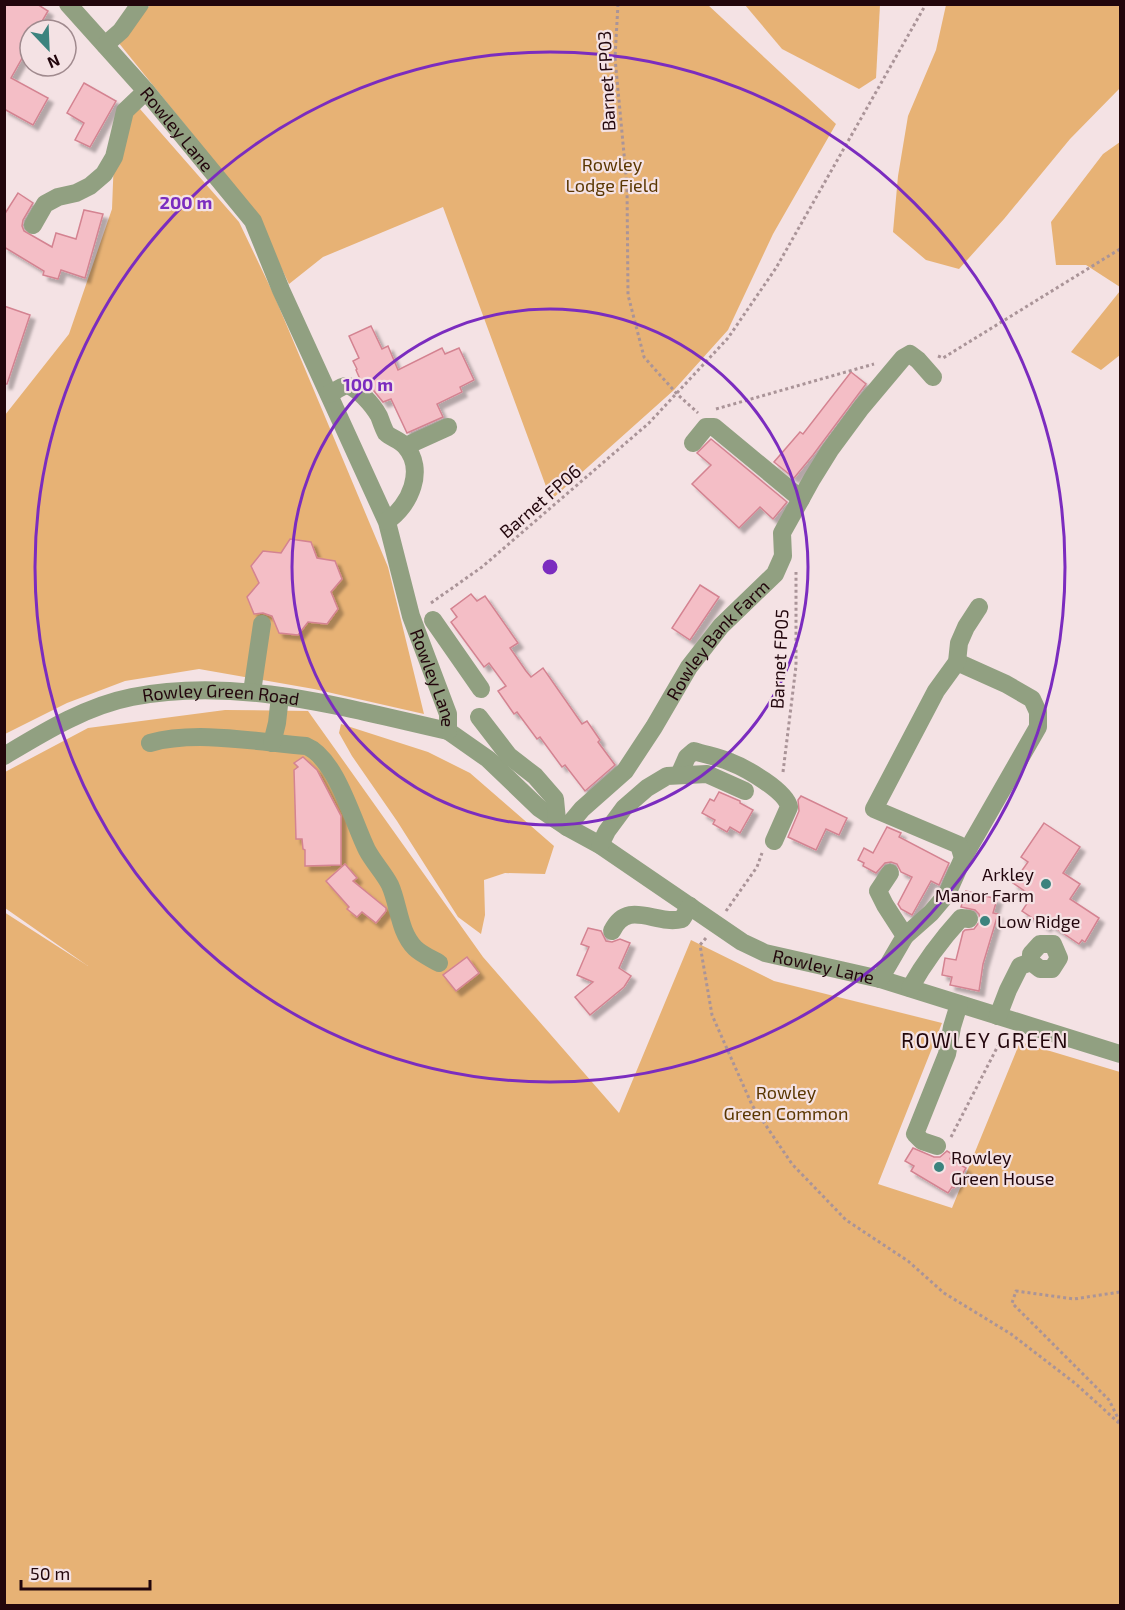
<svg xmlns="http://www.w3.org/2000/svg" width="1125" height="1610" viewBox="0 0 1125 1610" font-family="'Exo 2',sans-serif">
<defs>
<filter id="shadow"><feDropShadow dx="5" dy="5" stdDeviation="1.5" flood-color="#0004"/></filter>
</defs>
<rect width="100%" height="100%" fill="#f4e2e4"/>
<g fill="#e7b275">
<polygon points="150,5 708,5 836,124 773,234 728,330 674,390 551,500 443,207 323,257 289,284 253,209 118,42"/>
<polygon points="745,5 880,5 876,78 859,89 782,49"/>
<polygon points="946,5 1120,5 1120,88 1070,139 1004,219 959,269 926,260 893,232 898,176 908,116 936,50"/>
<polygon points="140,109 239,222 274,295 388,567 424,714 314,689 199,669 125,681 67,703 5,734 5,415 69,334 112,209 114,157 129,114"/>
<polygon points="1120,142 1120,287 1086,265 1056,265 1051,222 1103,154"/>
<polygon points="1120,291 1120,355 1101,370 1071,352"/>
<polygon points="225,710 308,711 483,957 619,1113 691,940 774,981 942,1023 878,1184 952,1208 1020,1042 1120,1072 1120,1605 5,1605 4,912 88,966 5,908 5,772 88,728"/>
<polygon points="341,724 428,752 470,773 554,846 545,874 505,873 484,880 485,915 481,934 458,917 397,821 352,756 339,733"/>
</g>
<g fill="#f4bec6" stroke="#d48391" stroke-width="1.5" filter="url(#shadow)">
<polygon points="4,4 37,4 48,11 37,30 30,30 30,44 11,78 48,98 33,125 4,109"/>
<polygon points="84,83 116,101 90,147 75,140 84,123 67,113"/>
<polygon points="18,193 33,203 23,220 22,226 24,231 52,247 56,233 76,239 84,210 103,214 85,278 61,270 58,279 43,275 44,271 4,247 4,215"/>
<polygon points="4,306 30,315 7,384 4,384"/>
<polygon points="371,326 382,349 388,346 398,370 442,348 445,354 459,348 474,380 460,387 462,392 437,404 443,417 407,433 391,399 383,402 374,391 370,381 366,383 360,379 356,370 357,369 353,361 359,358 349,336"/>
<polygon points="851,372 866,384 813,455 794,478 774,462 800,432 803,434"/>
<polygon points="711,439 787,502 773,519 760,507 739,528 692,484 711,465 697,453"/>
<polygon points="290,539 311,542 317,558 335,561 342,579 331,592 338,609 327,624 308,622 298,635 279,633 272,616 263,613 254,614 247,597 259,583 251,566 263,551 281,553"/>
<polygon points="700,585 719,597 690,640 672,628"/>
<polygon points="471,594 477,601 485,596 518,643 510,648 526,671 531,677 543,668 582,724 587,721 600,740 598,742 615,765 585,791 565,765 562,767 540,737 537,739 517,712 514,714 498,691 506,686 489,663 484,667 451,622 457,617 451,609"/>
<polygon points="303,757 317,770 341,816 341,865 305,866 305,850 303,849 302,839 296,839 294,770 298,767 294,763"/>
<polygon points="719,792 740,801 740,803 753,810 740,833 730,827 727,832 713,824 715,820 702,813 710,799 714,801"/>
<polygon points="801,796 847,818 839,835 826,829 816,850 788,837 799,811 798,800"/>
<polygon points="1044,823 1080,847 1063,873 1080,884 1070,899 1099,918 1085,942 1082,940 1079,944 1048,923 1046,927 1022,911 1032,896 1013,883 1028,862 1021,857"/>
<polygon points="887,827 901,833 899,837 949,863 939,885 931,881 912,915 901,909 898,904 912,877 901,872 897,864 891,862 885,863 876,873 863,866 864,863 858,860 864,848 873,853"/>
<polygon points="345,864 357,878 353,881 386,908 386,911 376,923 362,912 357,917 347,909 349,907 326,881"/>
<polygon points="966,891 997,899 993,913 998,914 983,964 979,991 950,985 952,977 942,975 945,958 956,960 963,932 965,930 974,929 980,921 979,914 975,910 961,907"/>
<polygon points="588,928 601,931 606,941 612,942 620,939 630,943 619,968 631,976 624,987 590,1015 575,997 593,982 577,975 589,947 581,944"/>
<polygon points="467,957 479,973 456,991 443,975"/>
<polygon points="913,1148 934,1157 940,1157 947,1151 952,1154 950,1159 966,1168 954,1188 952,1187 948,1193 911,1171 914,1166 905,1161"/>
</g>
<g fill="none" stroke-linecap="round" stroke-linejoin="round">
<g stroke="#aa9498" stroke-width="3" stroke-dasharray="3 3" stroke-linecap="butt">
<polyline points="618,4 615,58 627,186 628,295 644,357 677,394 698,413"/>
<polyline points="938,356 943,358 1120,249"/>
<polyline points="716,409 874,364"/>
<polyline points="431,603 482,567 649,423 728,338 776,268 926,4"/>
<polyline points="783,772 796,666 796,572"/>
<polyline points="726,911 757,867 762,853"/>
<polyline points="706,938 700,945 712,1015 752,1105 792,1164 846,1220 908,1261 944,1293 1011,1334 1076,1384 1120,1424"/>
<polyline points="951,1137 1003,1036"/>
<polyline points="1120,1422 1109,1400 1012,1303 1016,1291 1074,1299 1120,1292"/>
</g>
<g stroke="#91a081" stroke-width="18">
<path id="s1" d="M68 4 146 91 253 221 281 290 387 522 411 616 448 714V731L488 759 539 808 567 827 600 845 742 942 765 953 880 979 1120 1054"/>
<polyline points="105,45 121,31 140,4"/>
<polyline points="33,225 45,204 58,197 76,193 90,186 104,174 114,157 125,111 146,91"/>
<path d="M329 394C334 392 340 387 345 386 356 384 374 407 379 416 381 421 383 428 386 433 391 438 400 440 405 446 426 469 410 506 387 521"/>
<polyline points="693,443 706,427 714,427 801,499"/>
<polyline points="406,446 448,427"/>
<polyline points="433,620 481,689"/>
<polyline points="957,662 1006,684 1032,699 1038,712 1038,727 963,858"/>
<polyline points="252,692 262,624"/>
<polyline points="479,717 509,756 535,776 555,799 557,820"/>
<path d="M150 743C196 730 257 742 306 746 336 758 353 822 367 850 374 863 384 873 390 885 399 905 399 932 415 948 421 954 432 959 439 963"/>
<polyline points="272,743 277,723 280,696"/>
<path id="s2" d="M4 756C44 732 86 706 132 697 238 676 345 708 448 731"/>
<path d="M679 775 687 757 694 751C706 755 719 757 730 762 746 768 786 791 789 807L774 841"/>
<path id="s3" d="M567 827 582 809 625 771 654 727 689 667 721 626 775 574 783 556 782 533 812 479 830 450 861 408 903 358 910 354 918 360 933 377"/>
<polyline points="600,845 607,831 624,808 647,788 667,776 707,774 745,791"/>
<path d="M612 931C628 898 656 926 682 919L690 906"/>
<polyline points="905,936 931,913 947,894 963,858 959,845 874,809 936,691 957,662 959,643 966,627 979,607"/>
<polyline points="880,979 905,936 885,905 878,891 890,873"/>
<path d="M910 988C924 963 941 940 961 918L969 919"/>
<polyline points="998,1016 1008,990 1020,966 1031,962 1040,969 1052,969 1059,958 1053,944 1040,944 1031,954 1031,962"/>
<polyline points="937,1146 922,1141 915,1134 947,1054 952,1027 959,1004"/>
</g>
</g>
<g fill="none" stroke="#7b2cbf" stroke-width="3">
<circle cx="550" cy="567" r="258"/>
<circle cx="550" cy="567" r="515"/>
</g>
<g fill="#3c837e" stroke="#f4e2e4" stroke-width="2">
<circle cx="1046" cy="884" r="6"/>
<circle cx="985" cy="921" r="6"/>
<circle cx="939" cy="1167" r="6"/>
</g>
<g text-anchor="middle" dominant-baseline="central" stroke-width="4.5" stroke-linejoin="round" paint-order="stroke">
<g font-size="18" fill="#22060c" stroke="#f4e2e4">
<text transform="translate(606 81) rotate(-93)">Barnet FP03</text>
<text stroke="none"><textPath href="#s1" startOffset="166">Rowley Lane</textPath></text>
<text transform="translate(540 501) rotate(-41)">Barnet FP06</text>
<text stroke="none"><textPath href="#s3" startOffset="242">Rowley Bank Farm</textPath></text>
<text transform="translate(779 659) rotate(-87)">Barnet FP05</text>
<text stroke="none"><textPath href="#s1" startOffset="778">Rowley Lane</textPath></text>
<text stroke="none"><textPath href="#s2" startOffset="231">Rowley Green Road</textPath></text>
<text stroke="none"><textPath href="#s1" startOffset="1282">Rowley Lane</textPath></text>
</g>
<g font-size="18" fill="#5a3600" stroke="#f4e2e4">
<text x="612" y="164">Rowley<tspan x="612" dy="21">Lodge Field</tspan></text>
<text x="786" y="1092">Rowley<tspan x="786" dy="21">Green Common</tspan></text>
</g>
<g font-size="18" fill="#22060c" stroke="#f4e2e4" text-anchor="start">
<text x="1034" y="874" text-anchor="end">Arkley<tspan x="1034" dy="21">Manor Farm</tspan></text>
<text x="997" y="921">Low Ridge</text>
<text x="951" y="1157">Rowley<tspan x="951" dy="21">Green House</tspan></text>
</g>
<g font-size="21" letter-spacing="1.5" fill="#22060c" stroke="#f4e2e4">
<text x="985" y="1039">ROWLEY GREEN</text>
</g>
</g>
<circle cx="550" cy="567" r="9" fill="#7b2cbf" stroke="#f4e2e4" stroke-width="3"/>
<g font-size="18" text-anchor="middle" font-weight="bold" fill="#7b2cbf" stroke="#f4e2e4" stroke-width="4.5" stroke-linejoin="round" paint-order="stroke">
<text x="186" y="209">200 m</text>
<text x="368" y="391">100 m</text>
</g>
<rect width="1125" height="1610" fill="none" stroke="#22060c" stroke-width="12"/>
<g transform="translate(48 48) rotate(157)"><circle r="28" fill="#f4e2e4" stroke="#a08a8e" stroke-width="1.5"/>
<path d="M0-4.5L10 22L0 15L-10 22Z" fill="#3c837e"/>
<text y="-9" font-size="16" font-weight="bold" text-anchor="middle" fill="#22060c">N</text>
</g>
<path d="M21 1580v9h129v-9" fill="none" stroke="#22060c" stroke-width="3"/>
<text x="30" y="1580" font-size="18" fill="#22060c" stroke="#f4e2e4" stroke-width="4.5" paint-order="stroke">50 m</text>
</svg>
